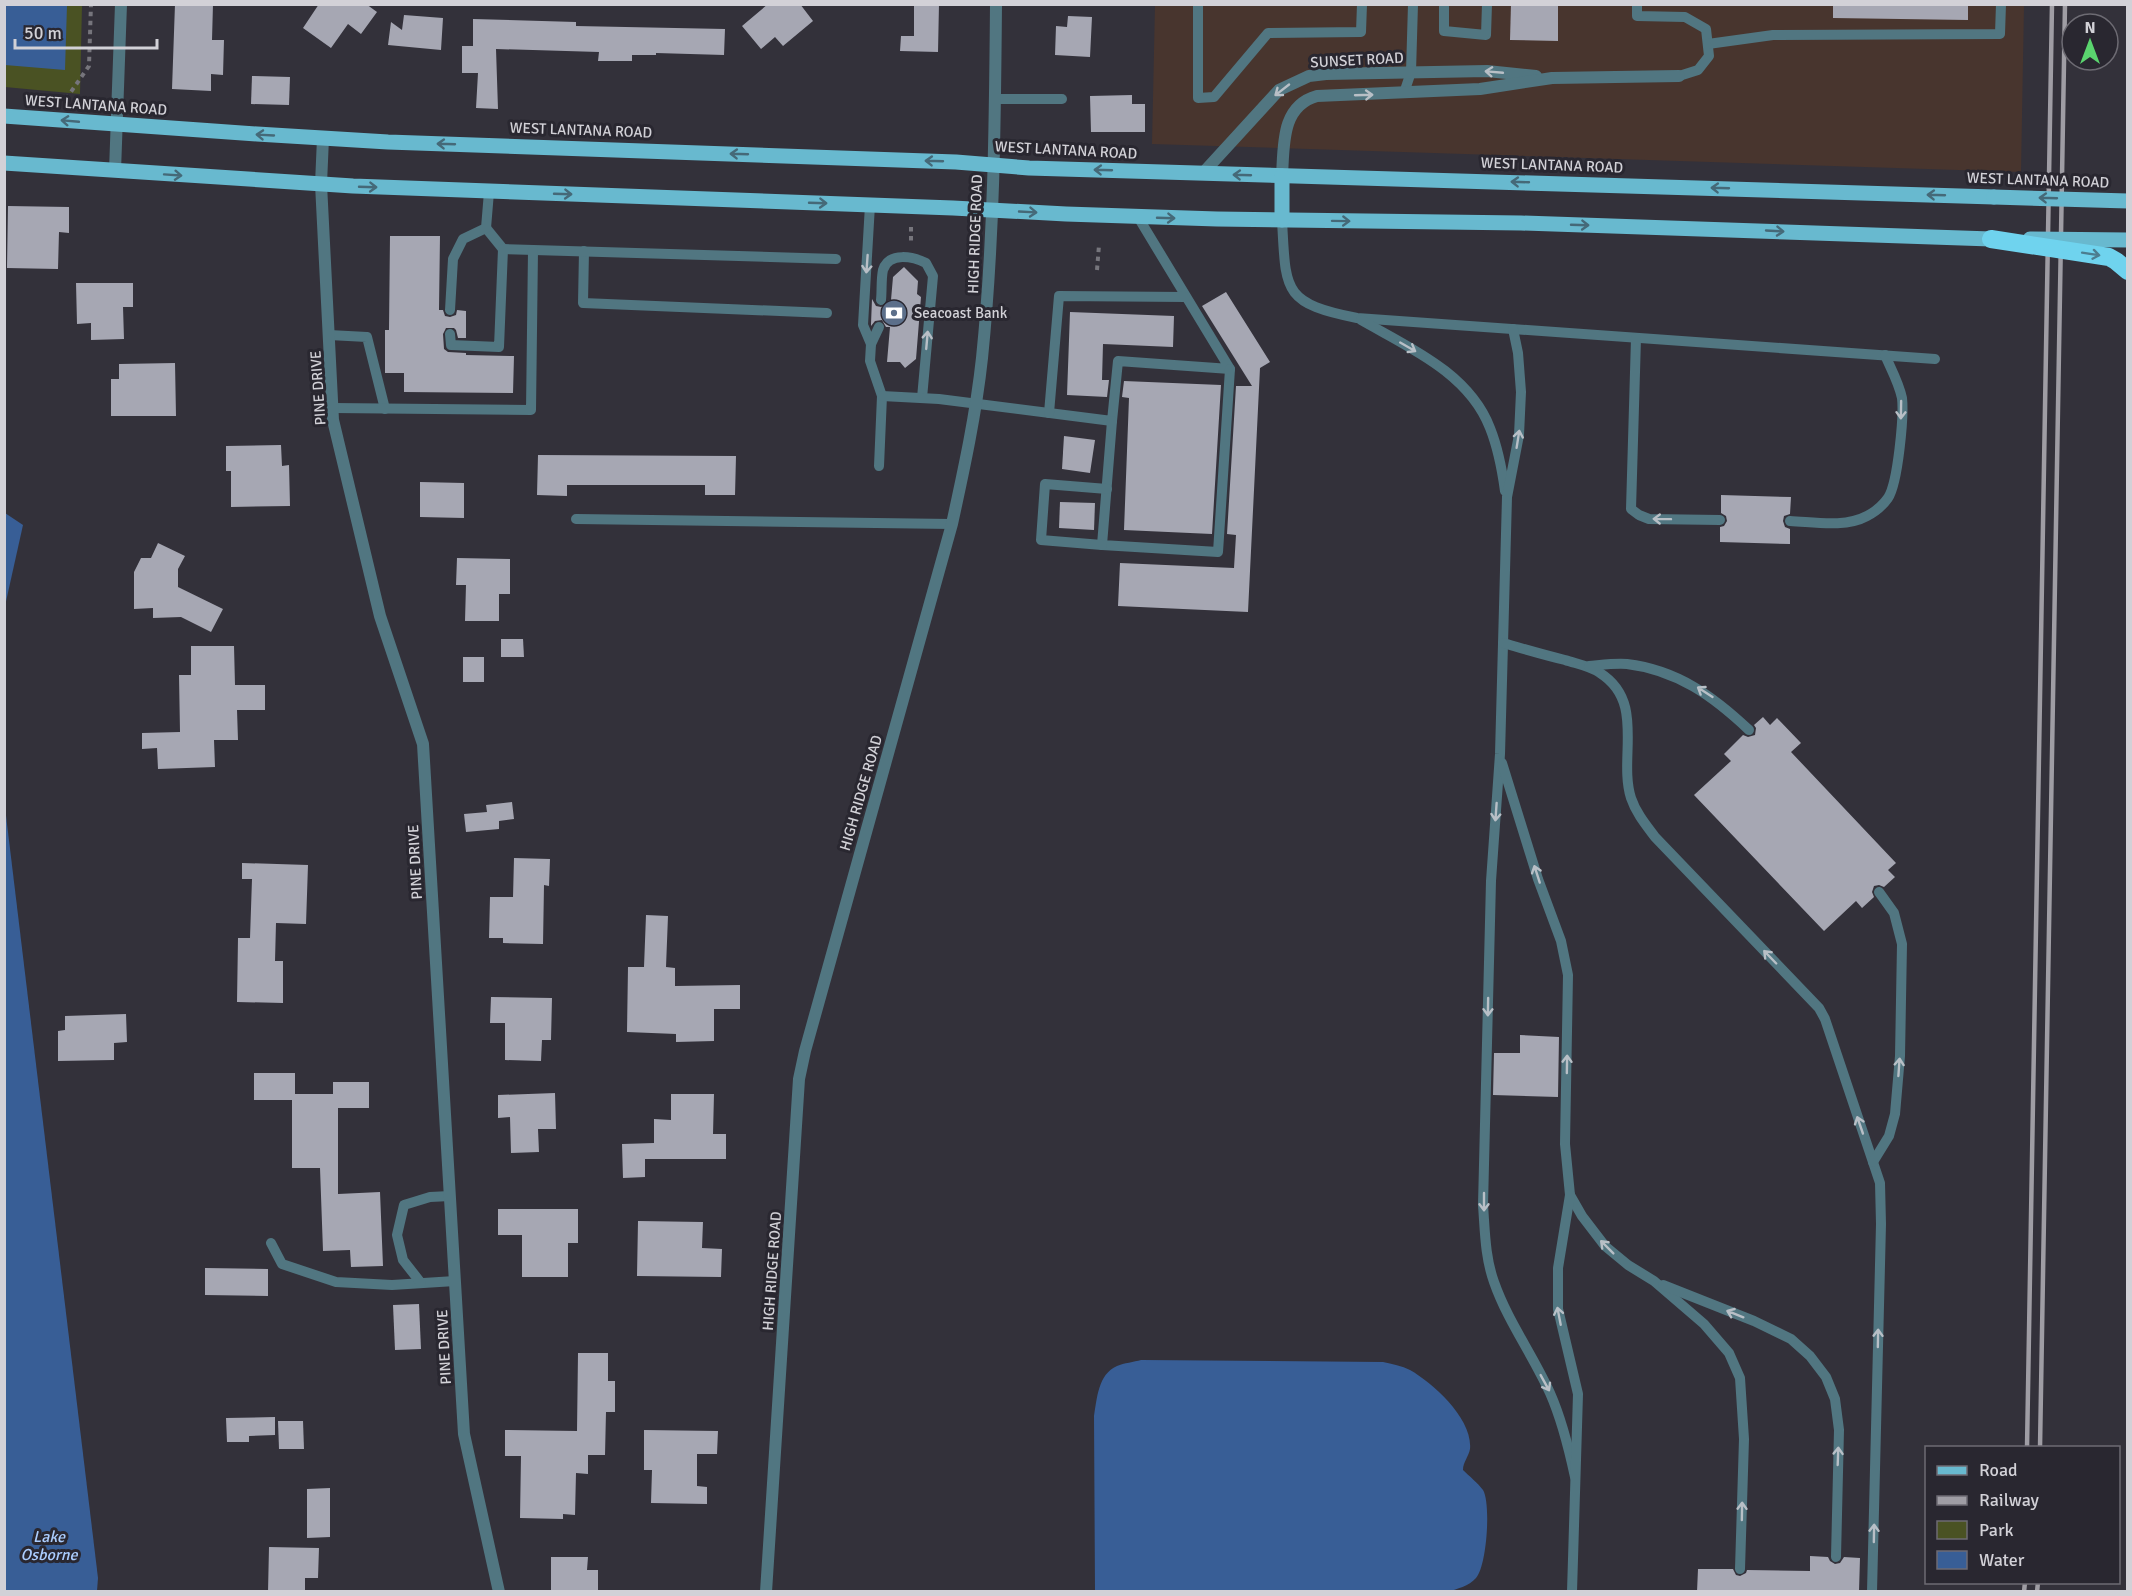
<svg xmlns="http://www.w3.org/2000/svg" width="2132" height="1596" viewBox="0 0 2132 1596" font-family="Signika,sans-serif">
<rect width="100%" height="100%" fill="#33313a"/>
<polygon fill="#48352e" points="1155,5 2024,5 2021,172 1152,144"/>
<polygon fill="#4a5223" points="4,5 82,5 80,94 5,87"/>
<g fill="#385e96">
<polygon points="4,5 67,5 65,70 5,65"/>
<polygon points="5,513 23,525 5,606"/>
<polygon points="4,799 98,1578 97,1591 5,1591"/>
<path d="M1141 1360 1383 1362C1392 1364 1402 1366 1410 1370 1433 1383 1473 1419 1470 1449 1469 1456 1463 1462 1463 1470 1469 1476 1478 1483 1483 1490 1491 1503 1487 1566 1476 1578 1469 1586 1457 1589 1447 1592L1095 1591 1094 1416C1097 1399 1098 1374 1117 1366 1124 1363 1134 1362 1141 1360Z"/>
</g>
<g fill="#a6a7b3">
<polygon points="175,4 213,4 212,40 224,40 223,75 211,74 211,91 172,89"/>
<polygon points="319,4 366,4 377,12 361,34 348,24 331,48 303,28"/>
<polygon points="768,4 800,4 813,21 783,46 775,37 761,49 742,26"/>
<polygon points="914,4 939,4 938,52 900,51 901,36 914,36"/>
<polygon points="1511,4 1558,4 1558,41 1510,40"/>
<polygon points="1833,4 1968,4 1968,20 1833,18"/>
<polygon points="404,15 443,18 441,50 388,45 391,22 402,30"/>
<polygon points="1068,16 1092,17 1090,57 1055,55 1056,26 1067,27"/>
<polygon points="473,19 576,22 576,26 725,29 724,55 656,53 656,55 632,55 632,61 598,61 599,52 496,49 498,109 476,108 478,73 462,73 462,46 473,46"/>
<polygon points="252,76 290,77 289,105 251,104"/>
<polygon points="1132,95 1132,104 1145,104 1145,132 1091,132 1090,96"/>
<polygon points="8,206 69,207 69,233 59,232 58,269 7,268"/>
<polygon points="390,236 440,236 439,310 443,310 445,316 450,317 456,315 457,310 466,311 466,338 458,338 456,330 454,328 446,328 443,334 444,349 448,352 466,353 466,355 514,356 513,393 404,392 404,373 385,373 385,330 389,330"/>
<polygon points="904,267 918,281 917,294 921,297 916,359 905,368 900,362 887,362 890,327 886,327 882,320 875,321 871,326 871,324 872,299 876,306 881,307 887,305 889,300 891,300 893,277"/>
<polygon points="76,283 133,283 133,307 123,307 124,339 91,340 91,323 77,324"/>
<polygon points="1226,292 1270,362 1260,368 1248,612 1118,606 1120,563 1234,568 1236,535 1227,534 1236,386 1252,386 1202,306"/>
<polygon points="1070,312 1174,316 1173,347 1103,344 1102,380 1109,380 1107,397 1067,395"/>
<polygon points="175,363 176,416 111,416 111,379 119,379 119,364"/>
<polygon points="1124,381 1221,385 1212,534 1124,530 1129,398 1122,397"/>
<polygon points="1064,436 1095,440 1090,473 1062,469"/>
<polygon points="281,445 282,466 289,465 290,506 231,507 231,471 226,471 226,446"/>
<polygon points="538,455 736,456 735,495 705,495 705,485 567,485 567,496 537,495"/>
<polygon points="420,482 464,483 464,518 420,517"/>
<polygon points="1721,495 1791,497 1790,514 1784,516 1783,521 1785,527 1790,529 1790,544 1720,542 1720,527 1724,526 1727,521 1726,516 1721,513"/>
<polygon points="1060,502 1095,503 1094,530 1059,528"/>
<polygon points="158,543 185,556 178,569 178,587 223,609 211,632 181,617 153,618 153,608 134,609 134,572 141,558 151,558"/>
<polygon points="457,558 510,559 510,594 499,594 499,621 465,621 466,585 456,585"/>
<polygon points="501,639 523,639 524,657 501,657"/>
<polygon points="191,646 234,646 235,685 265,685 265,710 237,710 238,740 214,740 215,767 158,769 157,748 142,749 142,733 180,732 179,675 191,675"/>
<rect x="463" y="657" width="21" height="25"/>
<polygon points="1763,717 1770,725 1777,718 1801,743 1791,752 1896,863 1888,870 1895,877 1884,887 1879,885 1874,886 1872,892 1874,897 1862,908 1856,901 1824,931 1694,795 1731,761 1724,754 1743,735 1748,737 1755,735 1756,728 1754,725"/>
<polygon points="512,802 514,819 499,821 499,829 466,832 464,814 487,812 486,805"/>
<polygon points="514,858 550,859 549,886 544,885 543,944 503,943 503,938 489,938 490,897 513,897"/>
<polygon points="242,863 308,865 306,924 276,923 275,961 283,961 283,1003 237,1002 238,938 250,938 252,879 242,879"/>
<polygon points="646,915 668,916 666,967 675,968 675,986 740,985 740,1009 714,1009 714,1041 676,1042 676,1034 627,1032 628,967 644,967"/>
<polygon points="491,997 552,998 551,1040 542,1040 541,1061 505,1060 505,1023 490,1023"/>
<polygon points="126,1014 127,1042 114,1043 114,1060 58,1061 58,1031 65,1030 65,1016"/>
<polygon points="1520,1035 1559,1037 1558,1097 1493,1095 1494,1053 1520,1053"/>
<polygon points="254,1073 295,1073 295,1094 333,1094 333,1082 369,1082 369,1108 338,1108 338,1194 380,1192 383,1266 351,1267 350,1250 323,1251 320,1168 292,1168 292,1100 254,1100"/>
<polygon points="555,1093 556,1129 538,1129 539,1152 511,1153 510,1117 498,1118 498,1095"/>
<polygon points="671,1094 714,1094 713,1134 726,1134 726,1159 645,1159 645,1177 623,1178 622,1144 654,1143 654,1119 671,1120"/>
<polygon points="498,1209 578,1209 578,1243 568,1243 568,1277 522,1277 522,1235 498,1235"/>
<polygon points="638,1221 703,1222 702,1248 722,1249 721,1277 637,1276"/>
<polygon points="205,1268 268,1269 268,1296 205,1295"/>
<polygon points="419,1304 421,1349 395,1350 393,1305"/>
<polygon points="578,1353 608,1353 608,1381 615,1381 615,1412 606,1412 605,1455 588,1455 588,1474 576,1473 575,1515 563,1514 563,1519 520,1518 521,1456 505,1456 505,1430 577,1431"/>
<polygon points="275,1417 275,1435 249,1436 249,1442 227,1442 226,1418"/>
<polygon points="278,1421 303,1421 304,1449 279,1449"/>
<polygon points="644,1430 718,1431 717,1454 697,1454 697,1486 707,1487 707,1504 651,1503 652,1470 644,1470"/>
<polygon points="330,1488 330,1537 307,1538 307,1489"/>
<polygon points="269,1547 319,1548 318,1578 305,1578 305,1592 268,1592"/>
<polygon points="1810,1556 1828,1557 1830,1561 1835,1564 1840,1563 1844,1557 1860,1558 1859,1592 1697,1592 1698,1569 1733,1569 1736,1575 1740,1576 1746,1573 1747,1570 1810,1571"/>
<polygon points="551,1557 588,1557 587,1570 598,1570 598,1592 551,1592"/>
</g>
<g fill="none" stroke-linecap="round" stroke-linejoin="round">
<g stroke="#76757c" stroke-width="4" stroke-dasharray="4.5 4.5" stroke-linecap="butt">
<polyline points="66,99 89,66 91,4"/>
<polyline points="911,227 911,245"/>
<polyline points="1097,270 1099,245"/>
</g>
<g stroke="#517681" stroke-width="10">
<polyline points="1198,4 1198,98 1214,97 1268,33 1361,32 1362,4"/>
<polyline points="1444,4 1444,31 1486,35 1487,4"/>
<polyline points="1637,4 1637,16 1685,17 1706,29 1709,56 1698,70 1679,76"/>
<polyline points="1708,44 1773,35 2000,34 2001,4"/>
<polyline points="1404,93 1411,72 1413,4"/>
<polyline points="994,99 1062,99"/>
<polyline points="870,205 863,325 871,344 870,361 882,396 879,466"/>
<path d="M1282 220C1286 291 1282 303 1357 318L1935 359"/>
<polyline points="486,228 503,249"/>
<polyline points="584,251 583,303 827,313"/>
<path d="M881 300C882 291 881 279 883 270 889 251 914 257 926 263L933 276 922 398"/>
<polyline points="450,310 453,259 463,239 486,228 489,192"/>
<path d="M1361 320C1408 347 1469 373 1490 428 1498 448 1502 469 1505 491"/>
<path d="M1513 329 1518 353 1521 392 1519 435 1507 497 1500 754 1491 881 1483 1205C1485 1231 1485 1257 1494 1282 1508 1322 1533 1355 1550 1393 1562 1420 1569 1449 1575 1477"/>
<polyline points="450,334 451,345 499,347 503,249 836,259"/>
<polyline points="329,335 367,337 385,409"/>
<polyline points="1636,338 1631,509 1639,515 1649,519 1720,520"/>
<polyline points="871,344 879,327"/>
<polyline points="882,396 939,399 1112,421 1118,361 1230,369 1138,217"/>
<polyline points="333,408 531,410 533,250"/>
<polyline points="1049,413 1059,296 1185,297"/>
<polyline points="1112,421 1102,545 1218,552 1230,369"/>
<polyline points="576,519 952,524"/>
<path d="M1790 521C1814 522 1845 528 1867 516 1875 512 1883 505 1888 498 1898 483 1904 416 1902 398 1899 383 1891 369 1885 355"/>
<polyline points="1102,545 1041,540 1045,484 1107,489"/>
<path d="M1503 643C1524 649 1544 655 1565 660 1577 664 1590 666 1600 673 1646 702 1618 757 1631 798 1636 813 1646 825 1655 837L1819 1008 1825 1019 1880 1183 1881 1224 1872 1592"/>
<path d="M1589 666C1601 665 1615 663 1627 664 1677 670 1713 696 1749 730"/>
<polyline points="1502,763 1538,879 1561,941 1568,975 1565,1144 1570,1195 1582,1216 1605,1246 1628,1265 1654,1281 1704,1324 1729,1353 1740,1378 1744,1439 1740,1569"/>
<polyline points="1873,1162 1889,1136 1895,1114 1900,1056 1902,944 1894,913 1879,892"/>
<polyline points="1570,1195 1558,1268 1558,1309 1578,1394 1572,1592"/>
<polyline points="271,1243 282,1264 336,1282 392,1285 455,1281"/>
<polyline points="421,1283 403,1260 397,1235 404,1205 430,1197 450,1196"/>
<polyline points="1663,1285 1754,1321 1791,1339 1810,1356 1826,1377 1835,1399 1839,1430 1836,1557"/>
</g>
<g stroke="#517681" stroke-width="12">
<polyline points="323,138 321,184 333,420 380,616 423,744 464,1434 499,1592"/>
<polyline points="1203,173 1279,90 1309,76 1326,74 1487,71 1536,76"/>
<path d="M1282 176C1284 145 1281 106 1317 96L1480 89 1552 78 1679 76"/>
</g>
<g stroke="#517681" stroke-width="12">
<polyline points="115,171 121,4"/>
<path d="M766 1592 799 1079 805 1051 952 524C964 469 976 414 982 358 994 241 995 122 996 4"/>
</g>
<g stroke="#68b9cf" stroke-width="15">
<polyline points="4,116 257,134 388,142 956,162 1029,168 1994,197"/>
<polyline points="4,163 353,186 953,208 1066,214 1217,219 1521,223 1991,239"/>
<polyline points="1282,176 1282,220"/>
</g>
<g stroke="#9f9da4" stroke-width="4.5">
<polyline points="2027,1448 2052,4"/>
<polyline points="2040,1448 2065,4"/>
<polyline points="2024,1592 2025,1582"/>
<polyline points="2037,1592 2038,1582"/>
</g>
<g stroke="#68b9cf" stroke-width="15">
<polyline points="1994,197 2128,201"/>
<polyline points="2030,239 2128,240"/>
</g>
<polyline stroke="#6fd3ee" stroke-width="18" points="1991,239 2109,257 2116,261 2128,271"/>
</g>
<defs><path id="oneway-shaft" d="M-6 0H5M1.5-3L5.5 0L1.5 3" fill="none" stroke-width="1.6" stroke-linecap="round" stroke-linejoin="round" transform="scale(1.5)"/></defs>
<g stroke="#b8bfc6">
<use href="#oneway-shaft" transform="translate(1494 72) rotate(-175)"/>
<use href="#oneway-shaft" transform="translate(1282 90) rotate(142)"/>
<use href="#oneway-shaft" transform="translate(1364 95) rotate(-2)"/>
<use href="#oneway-shaft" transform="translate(867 264) rotate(94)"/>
<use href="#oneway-shaft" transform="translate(927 340) rotate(-85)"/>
<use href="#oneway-shaft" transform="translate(1408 347) rotate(30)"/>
<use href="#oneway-shaft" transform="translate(1901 410) rotate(91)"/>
<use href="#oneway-shaft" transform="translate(1518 439) rotate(-81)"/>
<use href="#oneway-shaft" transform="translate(1662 519) rotate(-179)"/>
<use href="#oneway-shaft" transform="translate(1705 692) rotate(-147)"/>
<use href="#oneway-shaft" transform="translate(1496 812) rotate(94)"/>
<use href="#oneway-shaft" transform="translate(1537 874) rotate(-108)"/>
<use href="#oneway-shaft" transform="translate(1770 957) rotate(-134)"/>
<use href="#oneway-shaft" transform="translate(1488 1007) rotate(91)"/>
<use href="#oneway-shaft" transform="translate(1567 1064) rotate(-89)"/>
<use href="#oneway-shaft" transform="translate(1899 1067) rotate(-86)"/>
<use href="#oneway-shaft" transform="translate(1860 1125) rotate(-109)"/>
<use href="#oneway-shaft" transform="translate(1484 1202) rotate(90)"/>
<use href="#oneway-shaft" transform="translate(1607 1247) rotate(-135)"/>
<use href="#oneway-shaft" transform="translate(1735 1314) rotate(-158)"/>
<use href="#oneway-shaft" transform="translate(1559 1316) rotate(-101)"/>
<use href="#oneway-shaft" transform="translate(1878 1338) rotate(-89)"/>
<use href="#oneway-shaft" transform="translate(1545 1383) rotate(61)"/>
<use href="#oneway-shaft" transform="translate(1838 1456) rotate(-88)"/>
<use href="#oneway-shaft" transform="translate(1742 1511) rotate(-89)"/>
<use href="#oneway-shaft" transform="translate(1874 1533) rotate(-89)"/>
</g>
<g stroke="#456978">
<use href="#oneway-shaft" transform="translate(70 121) rotate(-175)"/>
<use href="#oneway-shaft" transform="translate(265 135) rotate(-177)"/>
<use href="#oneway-shaft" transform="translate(446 144) rotate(-178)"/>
<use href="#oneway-shaft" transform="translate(739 154) rotate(-178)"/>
<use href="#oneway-shaft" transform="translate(934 161) rotate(-178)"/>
<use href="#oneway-shaft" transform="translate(1103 170) rotate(-178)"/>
<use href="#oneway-shaft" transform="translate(173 175) rotate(4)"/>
<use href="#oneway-shaft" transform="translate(1242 175) rotate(-178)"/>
<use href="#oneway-shaft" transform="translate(1520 182) rotate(-178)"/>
<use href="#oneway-shaft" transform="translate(368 187) rotate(2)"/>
<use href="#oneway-shaft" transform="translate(1720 188) rotate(-178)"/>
<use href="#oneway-shaft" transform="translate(563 194) rotate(2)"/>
<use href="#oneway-shaft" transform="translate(1936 195) rotate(-178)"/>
<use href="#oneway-shaft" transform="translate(2048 198) rotate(-178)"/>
<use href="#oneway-shaft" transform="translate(818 203) rotate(2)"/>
<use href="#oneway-shaft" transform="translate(1028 212) rotate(3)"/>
<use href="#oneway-shaft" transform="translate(1166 218) rotate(2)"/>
<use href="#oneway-shaft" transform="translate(1341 221) rotate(1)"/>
<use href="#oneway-shaft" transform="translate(1580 225) rotate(2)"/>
<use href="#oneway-shaft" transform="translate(1775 231) rotate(3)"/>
</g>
<use stroke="#4c7d8f" href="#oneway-shaft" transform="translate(2091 254) rotate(9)"/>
<defs>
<symbol id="bank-disc" viewBox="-11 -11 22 22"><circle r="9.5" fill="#5c6f8a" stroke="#292730"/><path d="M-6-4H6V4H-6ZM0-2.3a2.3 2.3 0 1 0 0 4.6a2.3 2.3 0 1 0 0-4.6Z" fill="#fff"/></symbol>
</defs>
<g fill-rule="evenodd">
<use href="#bank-disc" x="879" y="298" width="30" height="30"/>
</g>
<g text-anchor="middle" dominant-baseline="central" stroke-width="6" stroke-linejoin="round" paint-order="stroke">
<g font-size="15" fill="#d2d1d7" stroke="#292730">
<text transform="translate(1357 60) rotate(-3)">SUNSET ROAD</text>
<text transform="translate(96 105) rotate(4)">WEST LANTANA ROAD</text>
<text transform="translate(581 130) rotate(2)">WEST LANTANA ROAD</text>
<text transform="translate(1066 150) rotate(3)">WEST LANTANA ROAD</text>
<text transform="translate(1552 165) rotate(2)">WEST LANTANA ROAD</text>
<text transform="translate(2038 180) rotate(2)">WEST LANTANA ROAD</text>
<text transform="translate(975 234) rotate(-88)">HIGH RIDGE ROAD</text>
<text transform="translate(318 388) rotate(-94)">PINE DRIVE</text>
<text transform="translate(861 793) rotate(-74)">HIGH RIDGE ROAD</text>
<text transform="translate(415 862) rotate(-93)">PINE DRIVE</text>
<text transform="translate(772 1271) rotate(-86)">HIGH RIDGE ROAD</text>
<text transform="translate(444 1347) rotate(-93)">PINE DRIVE</text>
</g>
<g font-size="15" fill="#d2d1d7" stroke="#292730" text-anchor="start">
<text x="914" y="313">Seacoast Bank</text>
</g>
<g font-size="16" font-style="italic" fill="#abcdfe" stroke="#292730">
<text x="49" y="1537">Lake<tspan x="49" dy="18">Osborne</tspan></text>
</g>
</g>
<rect width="2132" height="1596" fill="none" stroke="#d2d1d7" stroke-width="12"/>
<rect x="1925" y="1446" width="195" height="138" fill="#292730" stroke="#6d6b73" stroke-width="1.5"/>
<rect x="1937" y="1466" width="30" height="9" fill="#68b9cf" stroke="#6d6b73" stroke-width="1.5"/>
<text x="1979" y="1476" font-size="18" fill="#d2d1d7">Road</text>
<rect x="1937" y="1496" width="30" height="9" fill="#9f9da4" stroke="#6d6b73" stroke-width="1.5"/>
<text x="1979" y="1506" font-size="18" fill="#d2d1d7">Railway</text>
<rect x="1937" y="1521" width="30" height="18" fill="#4a5223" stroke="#6d6b73" stroke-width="1.5"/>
<text x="1979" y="1536" font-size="18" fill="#d2d1d7">Park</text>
<rect x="1937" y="1551" width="30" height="18" fill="#385e96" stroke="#6d6b73" stroke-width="1.5"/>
<text x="1979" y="1566" font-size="18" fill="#d2d1d7">Water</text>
<g transform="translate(2090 42)"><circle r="28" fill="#292730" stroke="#6d6b73" stroke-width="1.5"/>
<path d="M0-4.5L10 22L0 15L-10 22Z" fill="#5ad56e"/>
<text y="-9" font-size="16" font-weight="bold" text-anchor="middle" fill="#d2d1d7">N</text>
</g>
<path d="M15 39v9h142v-9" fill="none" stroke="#d2d1d7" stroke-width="3"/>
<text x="24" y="39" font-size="18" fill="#d2d1d7" stroke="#292730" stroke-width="4.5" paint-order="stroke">50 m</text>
</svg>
